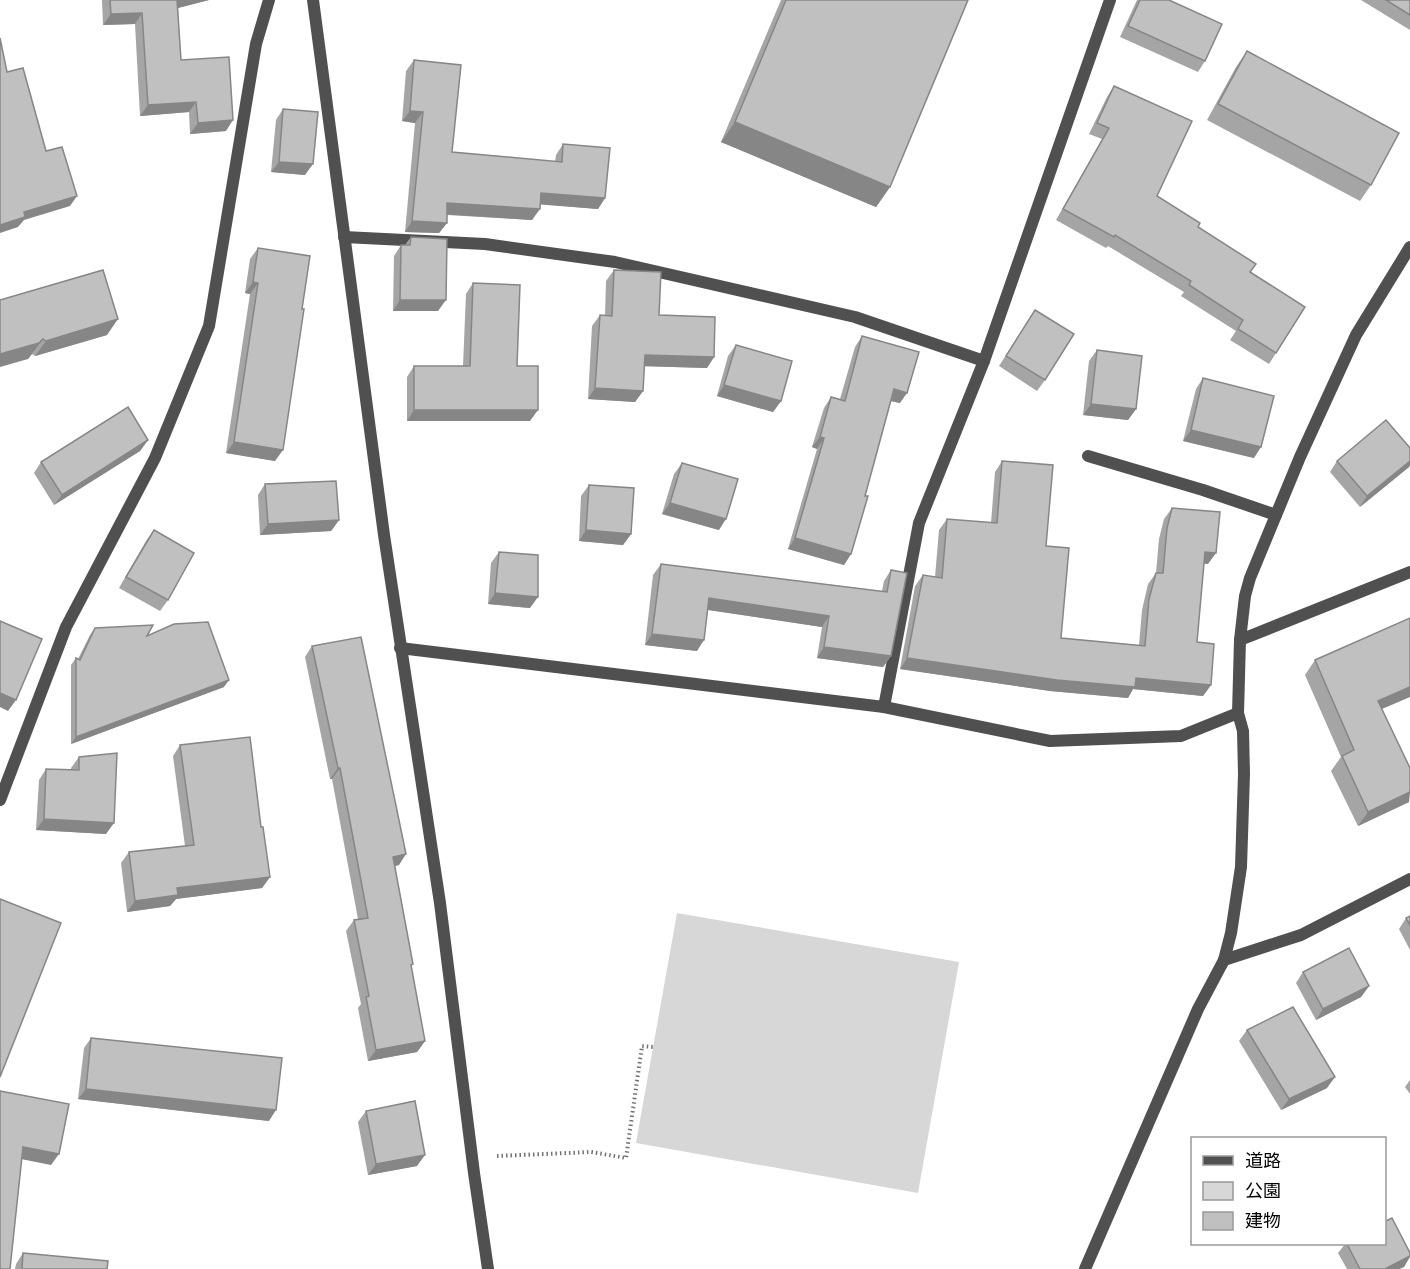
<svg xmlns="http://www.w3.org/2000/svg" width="1410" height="1269" viewBox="0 0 1410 1269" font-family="'Titillium Web','Noto Sans JP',sans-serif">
<rect width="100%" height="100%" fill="#fff"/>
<polygon fill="#d7d7d7" points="677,913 959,962 918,1193 636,1143"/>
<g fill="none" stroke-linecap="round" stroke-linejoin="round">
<polyline stroke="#727272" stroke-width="4" stroke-dasharray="1.5 3" stroke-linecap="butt" points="497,1156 591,1152 626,1158 642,1046 653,1047"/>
<g stroke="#505050" stroke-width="12">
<polyline points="344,237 485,244 615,262 855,317 984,361"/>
<polyline points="1088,456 1203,490 1276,515"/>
<polyline points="1240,640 1245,596 1250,578 1300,457 1356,335 1410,247"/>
<polyline points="400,648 884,707 1050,741 1181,736 1238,713"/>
<polyline points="884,707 919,523 984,361 1110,0"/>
<polyline points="0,800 66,627 155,458 209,326 256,44 269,0"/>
<polyline points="1224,960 1301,935 1410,879"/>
<polyline points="1085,1269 1198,1009 1224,960 1231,933 1241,867 1244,774 1243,731 1238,713 1240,640 1410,572"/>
</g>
<polyline stroke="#505050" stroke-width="12" points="313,0 384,535 440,903 474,1173 488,1269"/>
</g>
<g fill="#a5a5a5">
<polygon points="102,0 209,0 178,8 181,60 226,131 190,134 189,112 140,116 135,24 103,25"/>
<polygon points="781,0 968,0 890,187 876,207 721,142"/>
<polygon points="1137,0 1169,0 1205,61 1198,72 1120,37"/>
<polygon points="1361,0 1410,0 1410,30"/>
<polygon points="1247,51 1371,185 1360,201 1207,120 1236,67"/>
<polygon points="414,60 452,152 555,162 556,155 563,144 605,198 598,209 541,204 532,220 447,215 447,223 439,233 405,232 415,123 402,121 406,71"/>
<polygon points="1114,86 1157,196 1198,227 1250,272 1276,353 1269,364 1230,340 1236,331 1181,296 1184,292 1108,246 1106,248 1056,220 1102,139 1089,134 1107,97"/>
<polygon points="283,109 305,175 271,172 276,120"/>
<polygon points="411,237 438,311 393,311 394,256 401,245 405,245"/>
<polygon points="258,248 275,461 226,453 250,294 245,293 250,259"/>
<polygon points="614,270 659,315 714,357 707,368 644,366 643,391 635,402 588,399 592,326 600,315 605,316 606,281"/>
<polygon points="473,283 517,366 530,421 407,421 407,377 414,366 463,366 466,294"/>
<polygon points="0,300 107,335 35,356 32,354 28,359"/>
<polygon points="1035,310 1045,380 1037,391 999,366"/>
<polygon points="862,336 900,403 891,401 865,496 851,554 844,565 788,549 817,449 812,447 824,408 831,397 840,399 855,347"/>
<polygon points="736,345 781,401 773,412 717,396 728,356"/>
<polygon points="1097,350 1136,409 1128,420 1083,415 1089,361"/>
<polygon points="1203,378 1254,458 1183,441 1196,389"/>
<polygon points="148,440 140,451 54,505 34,473 41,462"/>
<polygon points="1410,448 1410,465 1409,467 1360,507 1330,472 1337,461"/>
<polygon points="1002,461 1046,546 1061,638 1139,645 1142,610 1148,584 1156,573 1159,539 1164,519 1172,508 1208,564 1204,563 1197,642 1211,685 1203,696 1133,689 1128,698 1050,691 900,669 915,586 923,575 935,577 939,530 947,519 991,523 995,472"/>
<polygon points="682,463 719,530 662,514 674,474"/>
<polygon points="265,484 339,520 331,531 260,535 258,495"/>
<polygon points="589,485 631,534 623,545 579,541 581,496"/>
<polygon points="154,530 168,600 160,611 119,588 146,541"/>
<polygon points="499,552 530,608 488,604 491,563"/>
<polygon points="661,564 882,591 884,581 891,570 891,656 883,667 817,658 822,627 708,610 697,651 645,645 653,575"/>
<polygon points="95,628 147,636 224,687 71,744 71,665 76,658 78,659 90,635"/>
<polygon points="312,646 399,865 395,866 413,964 411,967 425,1041 417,1052 368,1061 358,1008 361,1004 346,931 354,920 358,919 332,779 330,779 305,657"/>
<polygon points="1315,660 1382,709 1410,768 1409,802 1358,826 1331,771 1341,757 1305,675"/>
<polygon points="180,745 261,827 270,877 262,888 176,899 170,906 127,912 121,863 129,852 185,846 173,756"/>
<polygon points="79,757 106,834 36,830 39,780 46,769 71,770 71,768"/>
<polygon points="1410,916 1410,950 1399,929 1406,918"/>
<polygon points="1303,972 1369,986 1361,997 1316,1020 1296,983"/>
<polygon points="1247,1030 1327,1088 1281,1110 1239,1041"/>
<polygon points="91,1038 269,1121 78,1099 84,1048"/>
<polygon points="1410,1080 1410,1094 1405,1087"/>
<polygon points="366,1111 417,1166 368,1175 358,1122"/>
<polygon points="1345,1244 1384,1244 1410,1253 1410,1257 1404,1267 1399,1269 1347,1269 1338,1253"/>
<polygon points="23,1253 107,1269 15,1269 16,1264"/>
</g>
<g fill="#868686">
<polygon points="176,0 209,0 170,10"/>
<polygon points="142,13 135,24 103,25 111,14"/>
<polygon points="196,102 189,112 140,116 148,105"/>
<polygon points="410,111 423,112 415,123 402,121"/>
<polygon points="233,120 226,131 190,134 198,123"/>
<polygon points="735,122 890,187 876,207 721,142"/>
<polygon points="279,162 313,164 305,175 271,172"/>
<polygon points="541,193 605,198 598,209 534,204"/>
<polygon points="77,196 70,206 24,220 18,227 0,233 0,225 24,212"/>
<polygon points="447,203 540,209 532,220 439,214"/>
<polygon points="412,221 447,223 439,233 405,232"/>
<polygon points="253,282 258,283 250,294 245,293"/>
<polygon points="400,300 446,300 438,311 393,311"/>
<polygon points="118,319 107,335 35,356 46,341"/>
<polygon points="43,339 28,359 0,367 0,354"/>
<polygon points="645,355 714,357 707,368 637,366"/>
<polygon points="724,385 781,401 773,412 717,396"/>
<polygon points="595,388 643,391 635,402 588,399"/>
<polygon points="894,389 907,393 900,403 886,400"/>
<polygon points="1091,404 1136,409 1128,420 1083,415"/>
<polygon points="414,410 538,410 530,421 407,421"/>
<polygon points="1191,430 1261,447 1254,458 1183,441"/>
<polygon points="820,437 824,438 817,449 812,447"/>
<polygon points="148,440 140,451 54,505 62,495"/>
<polygon points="234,442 283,450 275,461 226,453"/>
<polygon points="1410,461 1410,465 1409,467 1360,507 1367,496"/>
<polygon points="670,503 726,519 719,530 662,514"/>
<polygon points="339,520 331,531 260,535 268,524"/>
<polygon points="586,530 631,534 623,545 579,541"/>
<polygon points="795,538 851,554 844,565 788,549"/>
<polygon points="1205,552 1216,553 1208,564 1197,563"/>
<polygon points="495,593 538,597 530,608 488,604"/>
<polygon points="709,598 829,616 822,627 702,609"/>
<polygon points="652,634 704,640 697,651 645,645"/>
<polygon points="824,647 891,656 883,667 817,658"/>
<polygon points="907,658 1136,678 1211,685 1203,696 1133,689 1128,698 1050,691 900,669"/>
<polygon points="229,680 224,687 71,744 76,737"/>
<polygon points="1410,687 1410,697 1368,715 1378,701"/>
<polygon points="0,693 16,700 8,711 0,707"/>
<polygon points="338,768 340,768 332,779 330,779"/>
<polygon points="1410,792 1409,802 1358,826 1368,812"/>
<polygon points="44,819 114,823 106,834 36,830"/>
<polygon points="406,854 399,865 385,868 393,857"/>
<polygon points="270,877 262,888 176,899 170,906 127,912 135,901 177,888"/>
<polygon points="1369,986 1361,997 1316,1020 1323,1009"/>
<polygon points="425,1041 417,1052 368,1061 376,1050"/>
<polygon points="1335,1077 1327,1088 1281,1110 1289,1099"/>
<polygon points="86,1089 276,1110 269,1121 78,1099"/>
<polygon points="23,1147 59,1154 51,1165 16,1158"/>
<polygon points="425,1155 417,1166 368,1175 376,1164"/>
<polygon points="1410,1256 1404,1267 1399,1269 1385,1269"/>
</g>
<g fill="#c0c0c0" stroke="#868686" stroke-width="1.5">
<polygon points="110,0 177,0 181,60 229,57 233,120 198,123 196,102 148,105 142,13 111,14"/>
<polygon points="786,0 968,0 890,187 735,122"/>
<polygon points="1140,0 1169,0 1222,24 1205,61 1128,26"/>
<polygon points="1386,0 1410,0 1410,15"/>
<polygon points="0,38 7,72 23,68 46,151 62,147 77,196 24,212 25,217 0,225"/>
<polygon points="1247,51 1399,133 1371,185 1218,104"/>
<polygon points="414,60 461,65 452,152 562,162 563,144 610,148 605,198 541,193 540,209 447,203 447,223 412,221 423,112 410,111"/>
<polygon points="1114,86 1192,121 1157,196 1200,223 1198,227 1256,264 1250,272 1305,307 1276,353 1238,329 1243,320 1189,285 1191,281 1115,235 1114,237 1063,209 1109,128 1097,123"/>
<polygon points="283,109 318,112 313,164 279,162"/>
<polygon points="411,237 447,239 446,300 400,300 401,245 410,245"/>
<polygon points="258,248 310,256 302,309 304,309 283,450 234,442 258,283 253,282"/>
<polygon points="103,270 118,319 46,341 43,339 39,343 0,354 0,300"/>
<polygon points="614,270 661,272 659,315 715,317 714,357 645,355 643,391 595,388 600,315 612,316"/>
<polygon points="473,283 520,285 517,366 538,366 538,410 414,410 414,366 470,366"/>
<polygon points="1035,310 1074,334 1045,380 1006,356"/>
<polygon points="862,336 919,352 907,393 894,389 865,496 868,496 851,554 795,538 824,438 820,437 831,397 845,401"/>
<polygon points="736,345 792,361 781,401 724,385"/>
<polygon points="1097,350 1142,356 1136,409 1091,404"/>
<polygon points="1203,378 1274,396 1261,447 1191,430"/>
<polygon points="128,407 148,440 62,495 41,462"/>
<polygon points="1386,420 1410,448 1410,461 1367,496 1337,461"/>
<polygon points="1002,461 1053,465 1046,546 1069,548 1061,638 1145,646 1149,599 1156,573 1163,573 1167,528 1172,508 1220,512 1216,553 1205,552 1197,642 1214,644 1211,685 1136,678 1135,687 1057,680 907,658 923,575 942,578 947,519 997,523"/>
<polygon points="682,463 738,479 726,519 670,503"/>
<polygon points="336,481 339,520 268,524 265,484"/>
<polygon points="589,485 634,488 631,534 586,530"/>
<polygon points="154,530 194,553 168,600 126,577"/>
<polygon points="499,552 538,555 538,597 495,593"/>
<polygon points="661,564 887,592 891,570 907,573 891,656 824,647 829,616 709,598 704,640 652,634"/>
<polygon points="1410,618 1410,687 1378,701 1410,768 1410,792 1368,812 1342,756 1354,750 1315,660"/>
<polygon points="0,621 42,639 16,700 0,693"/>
<polygon points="208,622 229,680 76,737 76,658 80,660 95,628 153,625 147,636 174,624"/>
<polygon points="361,637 406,854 393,857 413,964 411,965 425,1041 376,1050 366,997 369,996 354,920 368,918 340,768 338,768 312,646"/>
<polygon points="250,737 261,827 263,827 270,877 177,888 178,895 135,901 129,852 194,845 180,745"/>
<polygon points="117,753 114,823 44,819 46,769 79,770 79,757"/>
<polygon points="0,899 61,923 0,1077"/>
<polygon points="1410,916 1410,925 1406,918"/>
<polygon points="1349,948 1369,986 1323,1009 1303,972"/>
<polygon points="1293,1007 1335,1077 1289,1099 1247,1030"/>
<polygon points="91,1038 282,1058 276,1110 86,1089"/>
<polygon points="0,1091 69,1104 59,1154 23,1147 10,1269 0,1269"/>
<polygon points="415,1101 425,1155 376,1164 366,1111"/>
<polygon points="1392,1218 1410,1253 1410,1256 1385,1269 1360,1269 1347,1244 1384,1244 1384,1222"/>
<polygon points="23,1253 108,1261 107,1269 22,1269"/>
</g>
<rect x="1191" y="1137" width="195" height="108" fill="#ffffff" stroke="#999999" stroke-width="1.5"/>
<rect x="1203" y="1156" width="30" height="9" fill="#505050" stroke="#999999" stroke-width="1.5"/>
<text x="1245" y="1167" font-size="18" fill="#000000">道路</text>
<rect x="1203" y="1182" width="30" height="18" fill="#d7d7d7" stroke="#999999" stroke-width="1.5"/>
<text x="1245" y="1197" font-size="18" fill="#000000">公園</text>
<rect x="1203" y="1212" width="30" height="18" fill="#c0c0c0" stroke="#999999" stroke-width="1.5"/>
<text x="1245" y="1227" font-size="18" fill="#000000">建物</text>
</svg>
